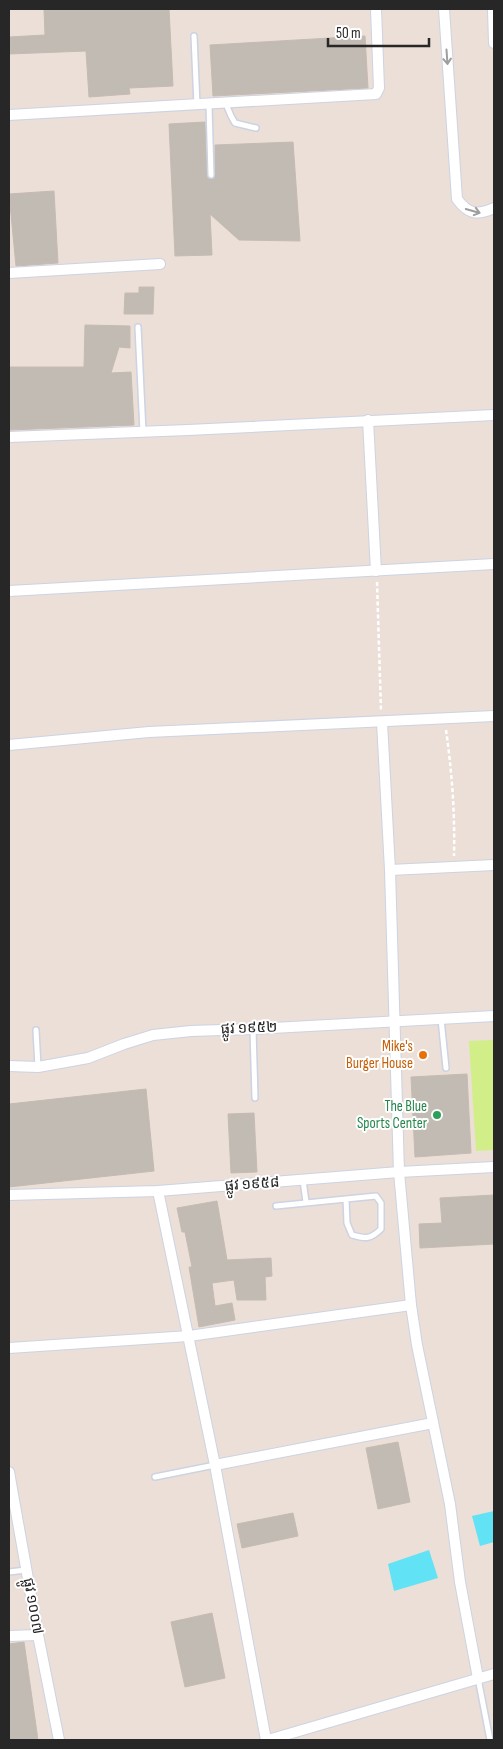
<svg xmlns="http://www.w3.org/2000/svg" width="503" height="1749" viewBox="0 0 503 1749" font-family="'Sofia Sans Condensed','Noto Sans Khmer',sans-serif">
<rect width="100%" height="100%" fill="#ebdfd7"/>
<polygon fill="#d2ee89" points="494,1040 494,1150 476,1151 469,1041"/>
<g fill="#61e3f5">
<polygon points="494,1511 494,1542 480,1546 472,1516"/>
<polygon points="429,1550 438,1578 394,1591 388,1564"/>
</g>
<g fill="#c2bbb3" stroke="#c6bbb1">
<polygon points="44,9 169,9 173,86 129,88 130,94 89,97 86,51 9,54 9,37 45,35"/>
<polygon points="365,36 368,88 213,96 210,45"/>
<polygon points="205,122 207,175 211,179 214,178 215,175 215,145 293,142 300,241 239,240 210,214 212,255 175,256 169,124"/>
<polygon points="54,191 58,263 16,266 9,194"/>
<polygon points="139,287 154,287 153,314 124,314 125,293 139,293"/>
<polygon points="85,325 130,326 130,348 119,347 111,373 131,372 134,425 9,430 9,367 84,367"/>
<polygon points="467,1074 471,1153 415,1157 411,1077"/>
<polygon points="146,1089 154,1171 9,1187 9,1104"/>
<polygon points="254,1113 257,1172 231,1173 228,1114"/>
<polygon points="494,1195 494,1244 420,1248 419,1224 442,1223 440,1198"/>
<polygon points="217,1201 227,1260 271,1258 272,1276 265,1277 266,1300 237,1300 234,1280 212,1283 215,1306 232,1303 235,1320 199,1327 189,1267 192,1267 185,1232 182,1232 177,1208"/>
<polygon points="398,1442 410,1502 378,1509 366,1448"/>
<polygon points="293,1513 298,1536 242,1548 237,1524"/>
<polygon points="212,1613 225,1678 185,1687 171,1622"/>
<polygon points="24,1642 38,1740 9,1740 9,1644"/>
</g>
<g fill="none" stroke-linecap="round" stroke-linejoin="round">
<defs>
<g id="service">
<polyline points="194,36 197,105"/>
<polyline points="226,104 231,116 235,123 256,128"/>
<polyline points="209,105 211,175"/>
<polyline points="138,327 143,432"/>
<polyline points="441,1019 446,1068"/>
<polyline points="253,1029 255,1098"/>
<polyline points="36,1030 38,1067"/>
<polyline points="303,1180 306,1202"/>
<path d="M276 1206 376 1196 381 1203V1229C371 1239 366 1239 352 1235L347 1223 346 1199"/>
<polyline points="155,1477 215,1465"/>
<polyline points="9,1572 26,1570"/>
<polyline points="478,1678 490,1740"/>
</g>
<g id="minor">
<path d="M444 9 457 199C468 214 477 216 494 208"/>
<polyline points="493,9 494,43"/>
<polyline points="9,115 376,94 379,88 376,9"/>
<polyline points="9,273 160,264"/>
<polyline points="368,420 376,571"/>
<polyline points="9,437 188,430 494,415"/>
<polyline points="9,591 494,564"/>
<polyline points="382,722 390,870 399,1172 411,1305 417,1345 450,1504 460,1582 478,1678"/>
<polyline points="9,745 149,732 494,716"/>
<polyline points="390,870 494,865"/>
<polyline points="9,1066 38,1067 88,1058 124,1044 153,1035 191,1031 253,1029 494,1016"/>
<polyline points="158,1191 215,1465 266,1740"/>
<polyline points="9,1195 158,1191 399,1172 494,1167"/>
<polyline points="9,1348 189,1336 411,1305"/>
<polyline points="215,1465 433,1423"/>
<polyline points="9,1472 38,1635 59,1740"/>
<polyline points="9,1636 38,1635"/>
<polyline points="268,1740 494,1674"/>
</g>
</defs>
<use href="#service" stroke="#ccd3e2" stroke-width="8"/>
<use href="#minor" stroke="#ccd3e2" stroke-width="12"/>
<g stroke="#fff" stroke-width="2.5" stroke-dasharray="4 2.5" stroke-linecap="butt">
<polyline points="377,582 381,711"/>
<path d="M446 730C452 772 455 814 454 856"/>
</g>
<use href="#service" stroke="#fff" stroke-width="5"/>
<use href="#minor" stroke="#fff" stroke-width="10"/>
</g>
<defs><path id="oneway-shaft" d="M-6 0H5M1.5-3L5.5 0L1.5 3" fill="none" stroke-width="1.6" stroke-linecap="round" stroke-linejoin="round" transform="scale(1.25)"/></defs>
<g stroke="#9e9e9e">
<use href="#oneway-shaft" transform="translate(447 57) rotate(86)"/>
<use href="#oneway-shaft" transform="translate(473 211) rotate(16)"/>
</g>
<circle fill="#e8710a" stroke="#fff" stroke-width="2" cx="423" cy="1055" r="5"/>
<circle fill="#2e9e5b" stroke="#fff" stroke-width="2" cx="437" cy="1115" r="5"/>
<g text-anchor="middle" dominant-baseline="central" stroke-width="4" stroke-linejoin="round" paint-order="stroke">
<g font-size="15" fill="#272727" stroke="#fff">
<text transform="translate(249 1028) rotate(-2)">ផ្លូវ ១៩៥២</text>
<text transform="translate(252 1184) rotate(-4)">ផ្លូវ ១៩៥៨</text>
<text transform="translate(33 1606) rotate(80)">ផ្លូវ ១០០៧</text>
</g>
<g font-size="15" fill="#c56008" stroke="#fff" text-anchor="end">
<text x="413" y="1046">Mike's<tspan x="413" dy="17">Burger House</tspan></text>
</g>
<g font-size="15" fill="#27864d" stroke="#fff" text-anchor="end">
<text x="427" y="1106">The Blue<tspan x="427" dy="17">Sports Center</tspan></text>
</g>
</g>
<rect width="503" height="1749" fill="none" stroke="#272727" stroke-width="20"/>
<path d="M328 38v8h101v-8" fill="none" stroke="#272727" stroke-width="2.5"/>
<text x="336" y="38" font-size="15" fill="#272727" stroke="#ffffff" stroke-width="4" paint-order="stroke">50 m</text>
</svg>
